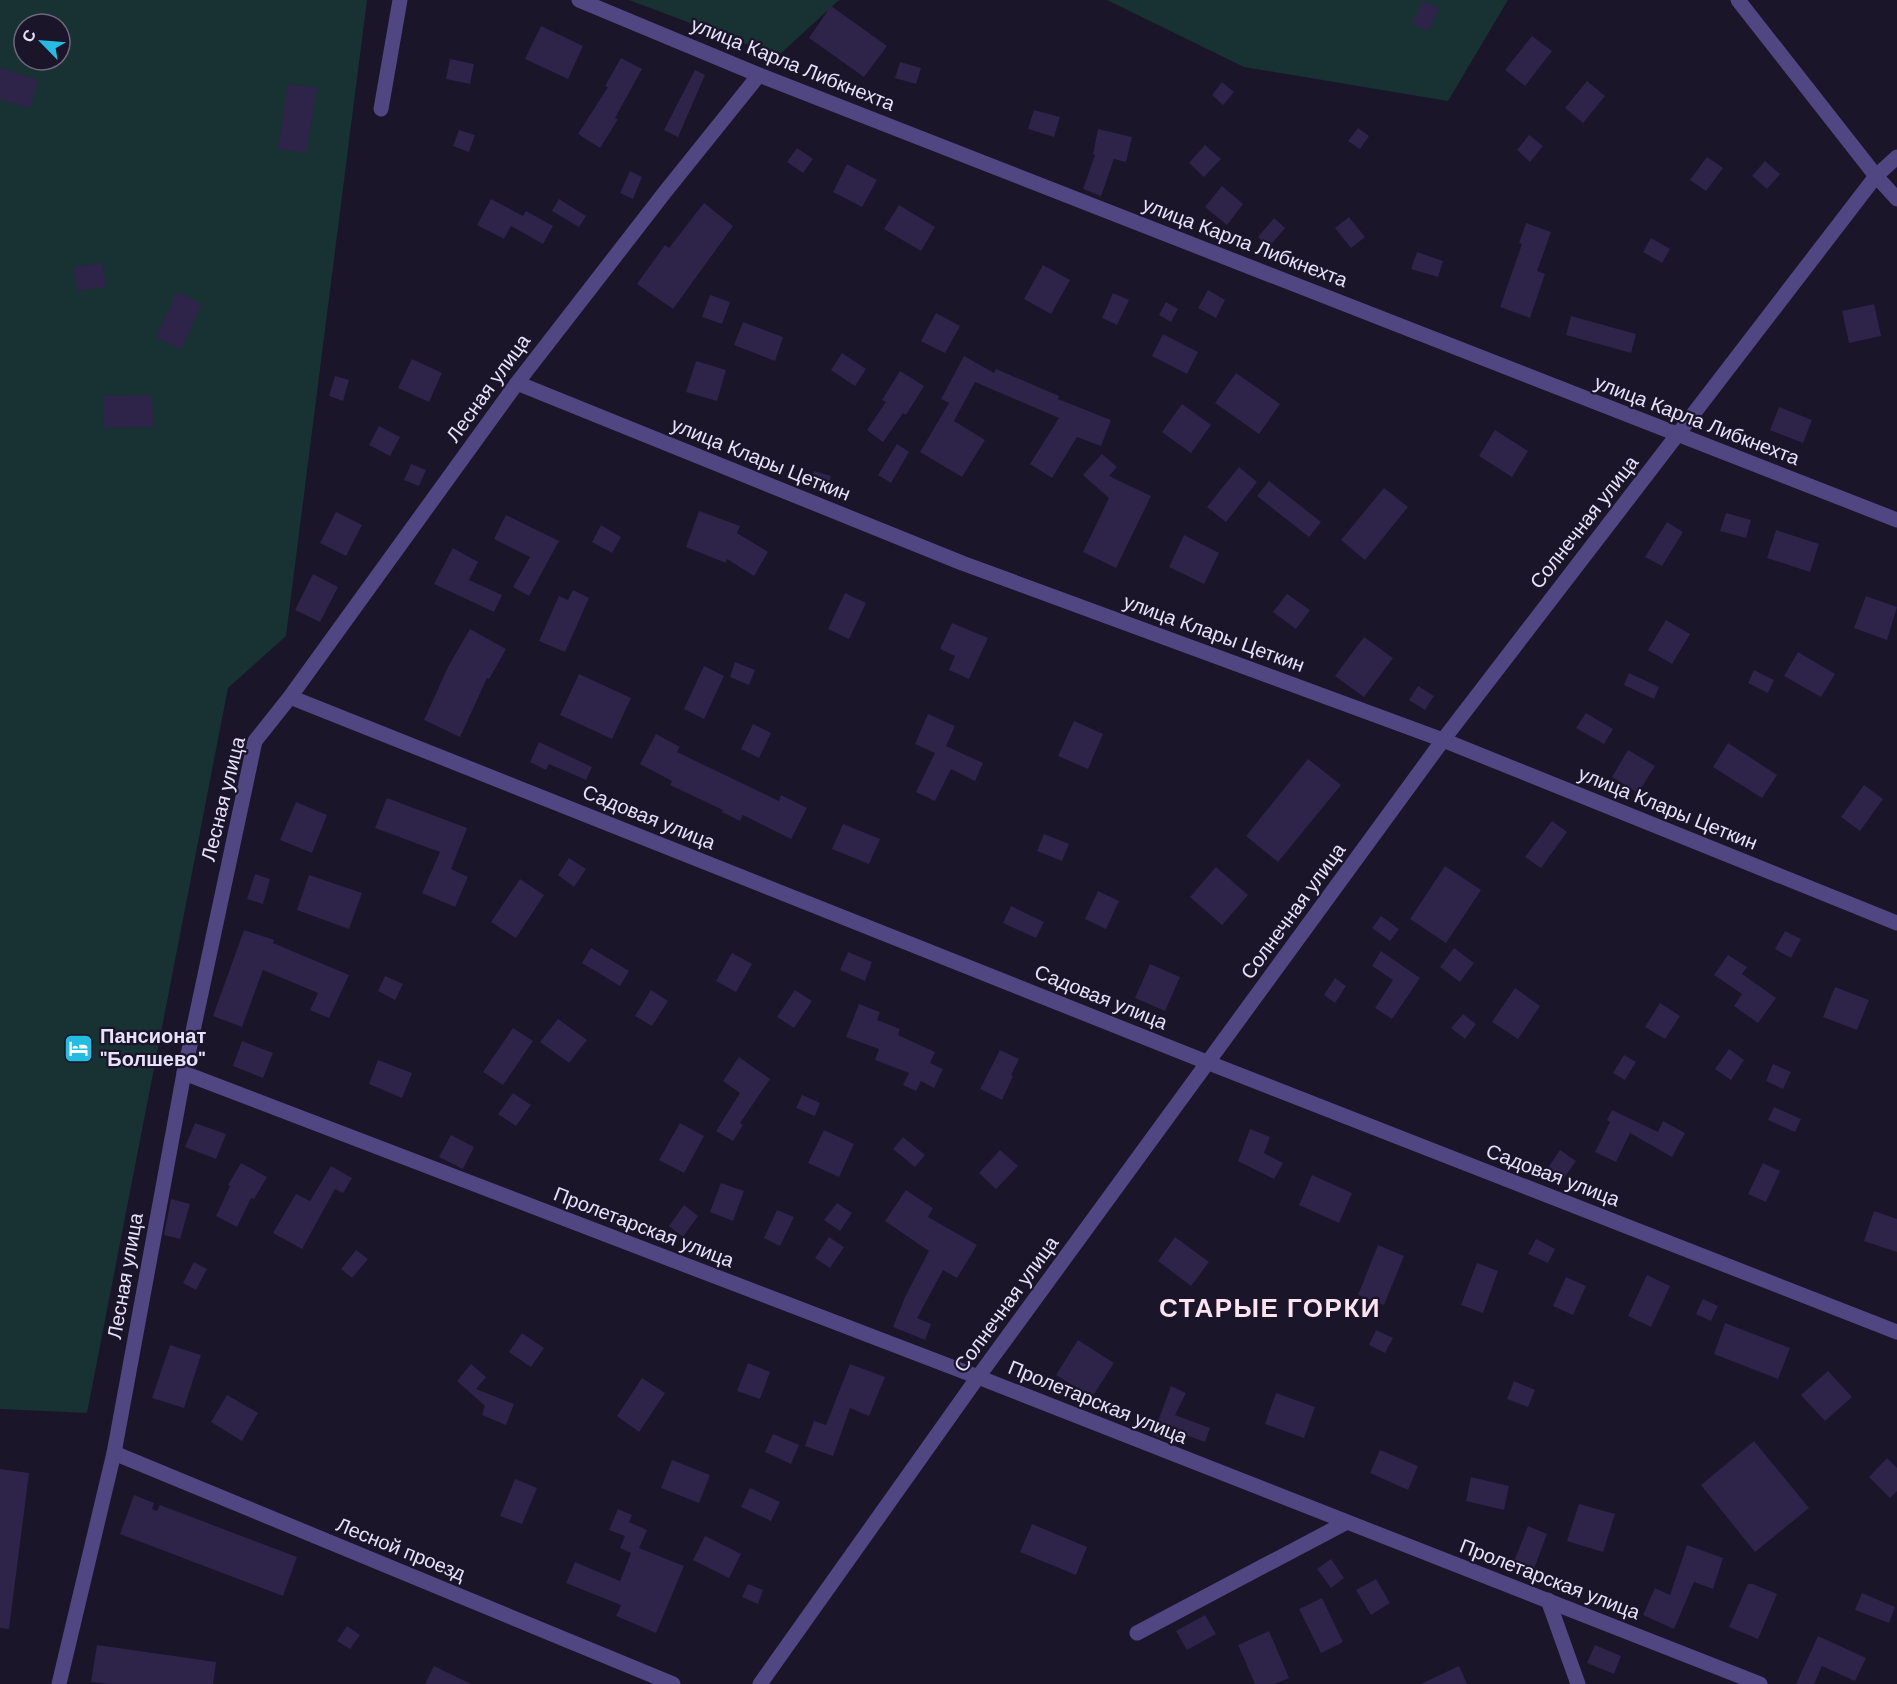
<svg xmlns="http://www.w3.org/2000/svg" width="1897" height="1684" viewBox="0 0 1897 1684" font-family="'DM Sans',sans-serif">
<rect width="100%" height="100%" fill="#1a1529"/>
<g fill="#183133" fill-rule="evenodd">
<path d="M0 0H367L286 636 228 688 87 1413 0 1409ZM24 24H60V60H24Z"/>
<polygon points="629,0 839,0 778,56"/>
<polygon points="1107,0 1508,0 1448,101 1244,67"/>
</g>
<g fill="#2e2348">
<polygon points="1423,1 1439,8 1428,31 1412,23"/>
<polygon points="831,6 887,46 864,77 809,38"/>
<polygon points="541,26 583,46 568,79 525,59"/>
<polygon points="1532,36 1552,51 1525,86 1505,70"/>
<polygon points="621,58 642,69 615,118 618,119 600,148 578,134 608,87 605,86"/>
<polygon points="450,59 474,64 470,84 446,79"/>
<polygon points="900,62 921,68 916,84 895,78"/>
<polygon points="0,68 38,80 30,108 0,100"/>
<polygon points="695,70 705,75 678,137 664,130"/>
<polygon points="1587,81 1605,96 1583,123 1565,108"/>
<polygon points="1222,82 1234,92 1223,105 1212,95"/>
<polygon points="288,84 317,88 306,153 278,149"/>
<polygon points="1034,110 1060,117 1054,137 1028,129"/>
<polygon points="1358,128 1369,136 1360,149 1348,141"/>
<polygon points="1098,129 1132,137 1126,162 1114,159 1101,196 1083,189 1095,155 1093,154"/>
<polygon points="459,130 475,135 469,152 453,146"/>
<polygon points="1529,135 1543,146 1530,162 1517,150"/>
<polygon points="1205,145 1221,159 1204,177 1189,163"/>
<polygon points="797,148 813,159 803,173 787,162"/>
<polygon points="1707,157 1723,168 1706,191 1690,180"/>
<polygon points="1765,161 1780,174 1767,189 1752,176"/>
<polygon points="847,164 877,180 862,207 833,192"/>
<polygon points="630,171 642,177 633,199 620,193"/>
<polygon points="1222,186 1243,204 1227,225 1205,207"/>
<polygon points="491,199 523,216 526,211 553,226 543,244 511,226 504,239 477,225"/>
<polygon points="559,199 586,216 579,227 552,211"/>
<polygon points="704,203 733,226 673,309 637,284 665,245 669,248"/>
<polygon points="899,205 935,227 921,251 884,229"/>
<polygon points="1349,217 1365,237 1351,248 1335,228"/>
<polygon points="1274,218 1285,228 1269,247 1258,237"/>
<polygon points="1526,223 1551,232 1537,271 1545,274 1530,318 1500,307 1522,244 1519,243"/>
<polygon points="1651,238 1670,249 1662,263 1643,252"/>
<polygon points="1417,252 1443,261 1438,277 1411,269"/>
<polygon points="102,263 106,287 77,291 73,267"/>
<polygon points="1043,265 1070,280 1051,314 1024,299"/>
<polygon points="1208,290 1225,300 1216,318 1198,308"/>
<polygon points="177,292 202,304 181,349 156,337"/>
<polygon points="1113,293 1129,300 1117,325 1102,318"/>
<polygon points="710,295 730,302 722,324 702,317"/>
<polygon points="1166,302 1178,309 1171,322 1159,315"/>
<polygon points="1874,304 1881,336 1849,343 1842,311"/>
<polygon points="936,313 960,326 945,353 921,341"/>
<polygon points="1571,316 1636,334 1631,353 1566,335"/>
<polygon points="743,322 783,337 775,361 734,345"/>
<polygon points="1163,334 1198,352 1187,374 1152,356"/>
<polygon points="842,353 866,369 855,386 831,370"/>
<polygon points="964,356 994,373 996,369 1059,396 1058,399 1111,420 1101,446 1077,437 1052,478 1030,464 1059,418 975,382 954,421 985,440 962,477 920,452 949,403 941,399"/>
<polygon points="412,359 442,373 429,402 398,388"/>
<polygon points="696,361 726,370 717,401 686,392"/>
<polygon points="900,371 924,386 906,415 903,413 883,442 867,430 886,402 882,400"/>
<polygon points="1236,373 1280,404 1259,434 1215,403"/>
<polygon points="335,376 349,380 343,401 329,396"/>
<polygon points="152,395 153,427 104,428 103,396"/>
<polygon points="1182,404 1211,425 1191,453 1162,432"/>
<polygon points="1779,407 1812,420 1803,443 1770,430"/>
<polygon points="379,426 400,437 390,456 369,445"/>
<polygon points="1495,430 1528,451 1512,477 1479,456"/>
<polygon points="897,444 909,452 891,483 878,475"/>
<polygon points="1102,454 1117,467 1109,476 1151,496 1116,568 1083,552 1109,498 1083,475"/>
<polygon points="411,464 426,470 419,486 404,480"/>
<polygon points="1239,467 1257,482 1226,522 1207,507"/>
<polygon points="814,471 831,476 827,491 810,486"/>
<polygon points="1269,481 1321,522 1309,537 1257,496"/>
<polygon points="1384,488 1408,507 1365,560 1341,540"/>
<polygon points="699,511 740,526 737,533 768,552 754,576 727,559 726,563 686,547"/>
<polygon points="336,512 362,525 346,556 320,543"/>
<polygon points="1726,513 1751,520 1746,538 1720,531"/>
<polygon points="506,515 559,541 529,596 513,587 530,557 494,539"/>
<polygon points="1667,522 1683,532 1662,566 1645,557"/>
<polygon points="601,525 621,537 612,553 592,542"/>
<polygon points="1776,530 1819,544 1810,572 1767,558"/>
<polygon points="1184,535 1219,553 1204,584 1169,567"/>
<polygon points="453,548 478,562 469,580 502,595 494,612 434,584"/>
<polygon points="313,574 338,587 320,622 295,610"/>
<polygon points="573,590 589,598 565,652 539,641 559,596 568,600"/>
<polygon points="845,593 866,603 849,639 828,629"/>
<polygon points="1287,594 1310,610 1296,629 1273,612"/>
<polygon points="1866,596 1897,607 1887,640 1854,628"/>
<polygon points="1666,620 1690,634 1672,664 1648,650"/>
<polygon points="952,623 988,638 969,679 949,670 955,656 940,649"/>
<polygon points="470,629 506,649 489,679 487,678 460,737 424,720 448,667"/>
<polygon points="1364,637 1393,658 1364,697 1335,676"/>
<polygon points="1798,652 1835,674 1821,697 1784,676"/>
<polygon points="735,662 755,670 749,685 730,677"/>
<polygon points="704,666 724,676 704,719 684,709"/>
<polygon points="1754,670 1774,680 1768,693 1748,683"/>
<polygon points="1629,673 1659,687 1654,699 1624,685"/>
<polygon points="579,674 631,698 612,739 560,715"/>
<polygon points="1418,686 1434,696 1425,710 1409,700"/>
<polygon points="1586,713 1613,729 1604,744 1576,728"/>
<polygon points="928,714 955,726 946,746 983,763 975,781 951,769 935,801 916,792 935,753 915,744"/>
<polygon points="1074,721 1103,734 1088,769 1058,756"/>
<polygon points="753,724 771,733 759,758 741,749"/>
<polygon points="656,734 680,747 677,752 779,801 781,795 807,808 791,839 743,815 740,821 722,812 723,810 670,785 672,781 640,764"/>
<polygon points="539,742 592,767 586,780 549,764 546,770 530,762"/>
<polygon points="1728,743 1777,775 1762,798 1713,767"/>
<polygon points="1628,750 1655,766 1638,793 1612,777"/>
<polygon points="1308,759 1341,785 1278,862 1246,836"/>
<polygon points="1864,785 1883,799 1860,831 1841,817"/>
<polygon points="387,798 467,828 451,869 468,877 455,907 422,893 440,852 375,828"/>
<polygon points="296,802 327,815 312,853 280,840"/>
<polygon points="1552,821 1567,832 1541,868 1525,857"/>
<polygon points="843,824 880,839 869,864 832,849"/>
<polygon points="1044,834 1069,844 1062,861 1037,851"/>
<polygon points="569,858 586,869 574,887 558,875"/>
<polygon points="1445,866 1481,890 1446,943 1410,919"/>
<polygon points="1216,867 1248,895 1222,925 1190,897"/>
<polygon points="255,874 270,879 263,904 247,899"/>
<polygon points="309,875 362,893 349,929 297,910"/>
<polygon points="520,879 544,895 516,938 491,922"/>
<polygon points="1098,891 1119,901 1106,929 1085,919"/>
<polygon points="1011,906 1044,922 1036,938 1003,923"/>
<polygon points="1381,916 1399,929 1390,941 1372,928"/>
<polygon points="244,930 274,940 273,943 349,975 329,1018 310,1010 318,993 263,970 242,1027 213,1016"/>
<polygon points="1785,931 1801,939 1791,958 1775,949"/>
<polygon points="591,948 629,971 620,986 582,963"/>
<polygon points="1454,948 1474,963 1460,982 1440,967"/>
<polygon points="1381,951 1420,978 1392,1019 1375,1008 1393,980 1372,966"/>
<polygon points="848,952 872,962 865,981 840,970"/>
<polygon points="732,953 752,964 736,992 716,981"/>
<polygon points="1728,955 1747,967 1742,974 1776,998 1758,1023 1734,1006 1742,994 1714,975"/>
<polygon points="1150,964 1180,977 1165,1011 1135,998"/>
<polygon points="385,976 403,984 395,1000 378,991"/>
<polygon points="1335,978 1346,986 1335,1003 1324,995"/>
<polygon points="1835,987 1869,1000 1857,1030 1823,1017"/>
<polygon points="1515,988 1540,1006 1518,1039 1492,1022"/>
<polygon points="651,990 668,1001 652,1026 635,1016"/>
<polygon points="795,990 812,1001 794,1028 777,1017"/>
<polygon points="1660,1003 1680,1016 1665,1039 1645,1027"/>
<polygon points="859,1004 880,1012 877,1020 900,1029 898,1035 935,1052 930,1063 943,1069 934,1088 921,1081 916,1091 903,1085 909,1073 875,1060 879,1049 846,1037"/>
<polygon points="1463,1014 1476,1024 1465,1039 1451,1028"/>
<polygon points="558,1019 587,1040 569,1063 540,1042"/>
<polygon points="513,1028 533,1041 503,1085 483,1072"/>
<polygon points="242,1041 273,1053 263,1078 233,1066"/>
<polygon points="1729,1049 1744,1060 1731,1080 1715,1069"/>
<polygon points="1000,1050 1019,1059 1011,1075 1013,1076 1002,1100 980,1089"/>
<polygon points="1624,1055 1636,1062 1625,1080 1613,1073"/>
<polygon points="739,1057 770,1079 740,1123 743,1125 733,1141 716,1131 740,1093 723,1081"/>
<polygon points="378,1060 412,1073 402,1098 369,1084"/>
<polygon points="1773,1064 1791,1072 1783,1089 1766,1081"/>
<polygon points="513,1093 531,1105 516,1126 498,1114"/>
<polygon points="802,1095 820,1103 815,1116 796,1108"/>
<polygon points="1774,1107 1801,1119 1795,1132 1768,1120"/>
<polygon points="1612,1110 1658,1132 1663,1121 1685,1133 1672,1157 1630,1133 1616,1162 1595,1152 1610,1122 1607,1120"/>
<polygon points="195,1123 226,1134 216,1159 185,1147"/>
<polygon points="680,1123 704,1136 684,1173 659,1160"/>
<polygon points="1250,1129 1270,1137 1264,1153 1283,1163 1274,1179 1238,1161"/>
<polygon points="824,1130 854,1144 839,1177 808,1163"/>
<polygon points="451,1135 474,1147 463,1169 439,1157"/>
<polygon points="903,1137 925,1155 915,1167 893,1149"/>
<polygon points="1000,1150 1018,1166 996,1189 979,1173"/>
<polygon points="1560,1150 1576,1161 1564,1178 1548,1168"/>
<polygon points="241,1163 267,1177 254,1199 251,1198 237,1227 216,1216 230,1186 228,1185"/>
<polygon points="1763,1163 1780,1171 1766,1202 1748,1194"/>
<polygon points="331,1166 352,1178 343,1193 335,1189 302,1249 273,1233 296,1194 310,1201"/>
<polygon points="1312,1175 1352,1193 1339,1223 1299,1205"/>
<polygon points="721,1183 744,1191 733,1221 710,1212"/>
<polygon points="906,1190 933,1208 928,1217 977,1245 957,1278 943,1270 917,1318 931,1324 925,1340 893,1327 905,1297 929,1251 885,1221"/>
<polygon points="171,1199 190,1204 180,1239 164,1235"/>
<polygon points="837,1203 852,1213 840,1231 824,1220"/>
<polygon points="684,1205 698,1216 683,1237 669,1226"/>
<polygon points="777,1210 794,1217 780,1246 764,1238"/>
<polygon points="1874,1211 1897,1219 1897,1252 1864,1241"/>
<polygon points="829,1237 844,1247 830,1268 815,1258"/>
<polygon points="1175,1237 1209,1262 1191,1286 1158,1261"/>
<polygon points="1536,1239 1555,1249 1548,1263 1528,1254"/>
<polygon points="1378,1245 1404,1256 1384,1305 1358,1295"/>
<polygon points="356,1250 368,1259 352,1278 341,1269"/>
<polygon points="194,1262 207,1269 196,1290 183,1283"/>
<polygon points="1477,1263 1498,1271 1483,1313 1461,1305"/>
<polygon points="1647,1275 1670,1286 1651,1327 1628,1316"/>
<polygon points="1566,1277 1586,1286 1573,1315 1553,1306"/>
<polygon points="1703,1299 1718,1306 1711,1321 1696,1314"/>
<polygon points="1725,1323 1790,1348 1778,1379 1714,1354"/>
<polygon points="1376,1330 1393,1338 1385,1353 1369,1345"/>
<polygon points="522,1333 544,1348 531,1367 509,1352"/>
<polygon points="1078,1340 1114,1363 1092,1397 1056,1375"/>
<polygon points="170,1345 201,1355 184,1408 152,1398"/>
<polygon points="748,1363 770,1372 760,1399 737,1391"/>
<polygon points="471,1364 486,1377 476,1389 514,1404 506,1425 482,1415 485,1406 457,1381"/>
<polygon points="850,1364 885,1377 869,1416 850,1408 833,1456 805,1446 814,1421 826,1425"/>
<polygon points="1828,1371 1852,1397 1825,1421 1801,1395"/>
<polygon points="642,1378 665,1393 639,1432 617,1416"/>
<polygon points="1514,1381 1535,1390 1528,1407 1507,1399"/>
<polygon points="1171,1386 1186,1393 1175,1415 1210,1428 1205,1442 1169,1429 1163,1439 1153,1435"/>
<polygon points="1276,1393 1315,1407 1304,1438 1265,1424"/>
<polygon points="227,1395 258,1413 242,1441 211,1422"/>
<polygon points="773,1434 799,1445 791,1464 765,1452"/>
<polygon points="1754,1441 1809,1508 1755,1552 1701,1485"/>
<polygon points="1380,1450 1418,1466 1408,1490 1370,1473"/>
<polygon points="1887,1458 1897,1468 1897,1491 1890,1498 1869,1477"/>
<polygon points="672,1460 710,1475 699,1503 661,1488"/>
<polygon points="0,1469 29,1473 9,1629 0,1628"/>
<polygon points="1471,1477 1509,1486 1504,1510 1466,1501"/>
<polygon points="515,1479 537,1488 522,1524 500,1516"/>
<polygon points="750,1488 780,1502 771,1521 741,1507"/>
<polygon points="134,1495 154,1503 152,1509 157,1511 160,1505 297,1557 283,1596 120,1534"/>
<polygon points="1579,1504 1615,1514 1603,1552 1567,1541"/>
<polygon points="618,1509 632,1515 629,1522 647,1530 639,1548 684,1566 656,1633 616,1616 621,1605 566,1583 575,1562 620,1581 631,1553 620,1548 625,1536 609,1530"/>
<polygon points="1032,1524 1087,1547 1076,1575 1020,1552"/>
<polygon points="1528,1526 1547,1534 1531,1577 1511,1569"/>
<polygon points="705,1536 741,1554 729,1578 693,1560"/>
<polygon points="1687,1545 1723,1558 1713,1589 1694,1582 1674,1629 1643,1615 1655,1588 1670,1595"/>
<polygon points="1331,1559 1344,1578 1331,1588 1317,1569"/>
<polygon points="1376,1579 1390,1603 1371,1615 1356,1590"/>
<polygon points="748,1584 763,1590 758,1604 742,1597"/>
<polygon points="1748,1584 1753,1584 1777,1594 1758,1639 1729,1627"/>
<polygon points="1862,1593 1895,1607 1889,1623 1855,1610"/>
<polygon points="1322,1598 1343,1642 1321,1653 1299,1609"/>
<polygon points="1205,1615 1216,1634 1187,1650 1176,1631"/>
<polygon points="347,1626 360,1635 350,1649 337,1641"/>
<polygon points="1269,1631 1289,1678 1275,1684 1255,1684 1238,1645"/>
<polygon points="1818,1636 1866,1658 1855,1681 1822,1666 1814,1684 1796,1684"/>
<polygon points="97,1645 216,1662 213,1684 108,1684 91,1682"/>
<polygon points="1595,1645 1621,1656 1614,1674 1587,1663"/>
<polygon points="434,1666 471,1684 425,1684"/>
<polygon points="1459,1666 1467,1684 1421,1684"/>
</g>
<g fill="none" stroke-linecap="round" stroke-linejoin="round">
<g stroke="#4f4682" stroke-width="15">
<polyline points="579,0 759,75 1897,520"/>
<polyline points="1738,0 1876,176 1897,199"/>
<polyline points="381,109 400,0"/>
<polyline points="517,383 962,563 1443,740 1897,923"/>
<polyline points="290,697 1209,1063 1897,1332"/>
<polyline points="184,1073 978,1377 1760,1684"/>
<polyline points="114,1453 673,1684"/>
<polyline points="1548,1600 1578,1684"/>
<polyline points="1137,1633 1345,1523"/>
<polyline points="59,1684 114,1453 184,1073 255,741 290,697 517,383 665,192 759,75"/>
<polyline points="760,1684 978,1377 1443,740 1876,176 1897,157"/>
</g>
</g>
<defs>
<symbol id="hotel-square" viewBox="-11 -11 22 22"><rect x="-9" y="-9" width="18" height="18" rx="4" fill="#26bce2" stroke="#1a1529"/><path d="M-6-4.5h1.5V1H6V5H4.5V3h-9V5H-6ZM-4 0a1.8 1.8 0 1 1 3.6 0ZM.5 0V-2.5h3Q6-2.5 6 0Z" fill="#fff"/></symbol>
</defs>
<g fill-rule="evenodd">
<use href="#hotel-square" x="62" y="1032" width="33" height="33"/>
</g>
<g text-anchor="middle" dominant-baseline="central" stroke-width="4.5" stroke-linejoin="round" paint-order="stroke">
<g font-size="20" fill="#e7e1fb" stroke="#1a1529">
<text transform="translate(793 64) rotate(22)">улица Карла Либкнехта</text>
<text transform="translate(1245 242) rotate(21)">улица Карла Либкнехта</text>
<text transform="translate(488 388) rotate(-54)">Лесная улица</text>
<text transform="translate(1697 420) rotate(21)">улица Карла Либкнехта</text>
<text transform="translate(761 459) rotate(22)">улица Клары Цеткин</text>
<text transform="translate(1584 522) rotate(-52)">Солнечная улица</text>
<text transform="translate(1214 633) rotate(20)">улица Клары Цеткин</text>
<text transform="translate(223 799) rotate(-76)">Лесная улица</text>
<text transform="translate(1668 808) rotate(22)">улица Клары Цеткин</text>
<text transform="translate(649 817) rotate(22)">Садовая улица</text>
<text transform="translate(1293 911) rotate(-54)">Солнечная улица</text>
<text transform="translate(1101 997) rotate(22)">Садовая улица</text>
<text transform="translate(1553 1175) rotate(21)">Садовая улица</text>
<text transform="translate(644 1227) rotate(21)">Пролетарская улица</text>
<text transform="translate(125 1276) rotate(-80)">Лесная улица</text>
<text transform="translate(1006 1304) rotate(-54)">Солнечная улица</text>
<text transform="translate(1098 1402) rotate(22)">Пролетарская улица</text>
<text transform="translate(401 1549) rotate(22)">Лесной проезд</text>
<text transform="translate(1550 1579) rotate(21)">Пролетарская улица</text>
</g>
<g font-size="20" font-weight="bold" fill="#e7e1fb" stroke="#1a1529" text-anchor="start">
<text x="100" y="1036">Пансионат<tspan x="100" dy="23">"Болшево"</tspan></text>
</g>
<g font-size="26" font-weight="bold" letter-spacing="1.5" fill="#fbe3f0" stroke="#1a1529">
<text x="1270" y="1308">СТАРЫЕ ГОРКИ</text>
</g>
</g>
<g transform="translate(42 42) rotate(295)"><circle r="28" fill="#1a1529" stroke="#6c677d" stroke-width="1.5"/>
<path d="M0-4.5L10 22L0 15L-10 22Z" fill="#26bce2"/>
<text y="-9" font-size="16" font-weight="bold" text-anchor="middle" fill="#e7e1fb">С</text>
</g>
</svg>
